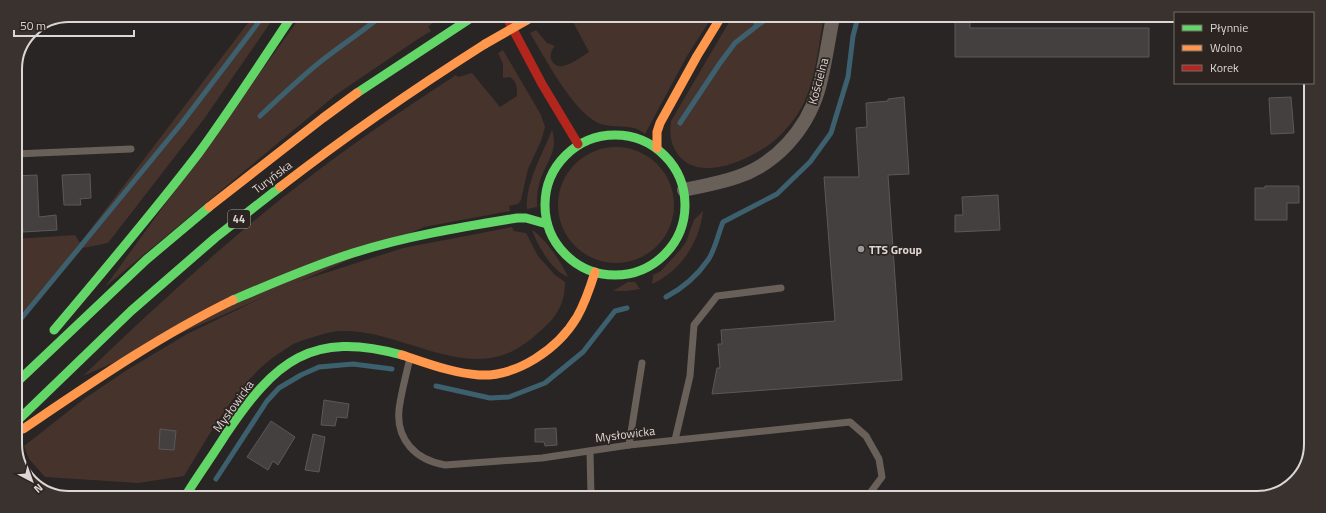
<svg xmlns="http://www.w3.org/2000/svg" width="1326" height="513" viewBox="0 0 1326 513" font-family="'Titillium Web',sans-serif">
<rect width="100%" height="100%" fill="#292524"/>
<g fill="#46332c">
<polygon points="254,15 275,16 204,119 108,243 83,248 15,329 15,239 75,235 80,243"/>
<polygon points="301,16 438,16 439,17 428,27 431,31 418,39 337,94 105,287"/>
<path d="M570 16 712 17 687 56 645 134C642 132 638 129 634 128 622 125 610 128 598 123 572 110 545 58 530 33L536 30 547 43 555 46C546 55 552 68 563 66 572 64 581 57 589 52Z"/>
<path d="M732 17H824C817 51 816 89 795 118 788 127 780 137 770 144 748 160 704 181 681 158 671 147 669 135 671 121Z"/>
<path d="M503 50 541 115 545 127 541 141 528 169 521 200 518 204 509 206 510 211 424 227 83 376C156 306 231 236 312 175 359 139 407 107 456 75L458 77 472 73 500 107 517 96C517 87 517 82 510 77L503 78V64L498 53Z"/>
<path d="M552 130C559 151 546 162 540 181 537 190 537 198 537 207L527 209C525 184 543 153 552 130Z"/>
<circle cx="616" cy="205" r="58"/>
<path d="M703 211C700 241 681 271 652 284L653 275 661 271 681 249 686 242 694 220Z"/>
<path d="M512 227 514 231 526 233 538 256 555 275 565 282C565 305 556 318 538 333 527 343 514 352 500 356 451 370 394 330 343 331 328 331 307 339 293 344 288 347 283 351 278 354 237 382 210 434 184 476L138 483 45 477 29 459 24 446 84 399 127 370 187 334 291 284 403 248Z"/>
<path d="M532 230C545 238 562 263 568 277 551 270 538 246 532 230Z"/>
<polygon points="628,282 635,282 640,289 627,291 613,291"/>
</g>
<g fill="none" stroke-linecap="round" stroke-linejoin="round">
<g stroke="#3d606f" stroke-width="5">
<polyline points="756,23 758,25 770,17"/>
<path d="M260 116C280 97 299 79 320 62 340 46 362 32 381 16"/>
<polyline points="680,123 720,63 735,43 758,25"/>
<path d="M666 297C683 288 697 276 708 260 715 250 718 234 723 222L777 194 810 162 831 133 848 77 853 36 858 17"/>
<polyline points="15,326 181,124 264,15"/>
<polyline points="436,386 490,398 509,397 545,383 583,352 615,311 627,308"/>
<polyline points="216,479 267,401 279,388 301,375 319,367 353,364 392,369"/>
</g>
</g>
<g fill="#44403f" stroke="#5b5857">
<polygon points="955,17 970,17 970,28 1149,28 1149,57 955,57"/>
<polygon points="904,97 909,174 888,175 902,380 712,394 717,368 720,368 718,344 722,344 721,330 835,321 824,177 859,177 856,128 867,127 866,103 888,101 888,99"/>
<polygon points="1291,97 1294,133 1271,134 1269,98"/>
<polygon points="90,174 91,198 80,199 81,205 64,205 62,175"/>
<polygon points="37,175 39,217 56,215 57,230 23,232 20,200 15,200 15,176"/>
<polygon points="1265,186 1299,186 1299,203 1287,203 1287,220 1255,220 1255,188 1265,188"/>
<polygon points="998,195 1000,230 955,232 955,215 963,215 962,197"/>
<polygon points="324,400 349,404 347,418 337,417 335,426 321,425"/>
<polygon points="271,421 295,437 278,465 273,461 268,470 247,457"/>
<polygon points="556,428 557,445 545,446 544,442 535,442 535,429"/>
<polygon points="160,429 176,431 174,450 159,449"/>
<polygon points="313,434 325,437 319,472 305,470"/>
</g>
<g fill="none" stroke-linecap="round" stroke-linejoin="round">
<g stroke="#686059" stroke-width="7">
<polyline points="15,154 131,149"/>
<path d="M410 358C406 375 401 393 399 410 396 440 416 460 445 465L542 458 629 445 850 422 866 436 879 459 882 477 867 497"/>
<polyline points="675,440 690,376 694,325 717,296 781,288"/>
<polyline points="629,445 642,363"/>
<polyline points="590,451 591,496"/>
</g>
<path stroke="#686059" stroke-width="14" d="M684 190C702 186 720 183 737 177 776 164 806 130 818 91 825 67 828 41 833 17"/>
<g stroke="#63d668" stroke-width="9">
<polyline points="357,93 474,16"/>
<circle cx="615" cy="205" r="70"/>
<path d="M233 300C273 283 312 266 353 253 406 236 462 227 517 218H526L547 224"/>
<path d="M54 330C103 272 152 214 198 154 231 109 261 62 292 16"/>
<polyline points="15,384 146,260 209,207"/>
<polyline points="15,423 131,311 215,238 280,187"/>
<path d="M186 495C199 474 213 455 226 434 275 361 311 330 402 355"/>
</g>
<g stroke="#ff974d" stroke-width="9">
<polyline points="657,148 657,132 660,123 697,56 721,17"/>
<path d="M280 187C346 136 414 89 485 44"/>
<polyline points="209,207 323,118 357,93"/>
<path d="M402 355C427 363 452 373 479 375 517 377 558 349 577 317 585 303 590 288 595 272"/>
<path d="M23 429C91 383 159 336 233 300"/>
</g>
<polyline stroke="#b3261e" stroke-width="9" points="506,16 542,84 578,144"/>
<polyline stroke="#ff974d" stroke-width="9" points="485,44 534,16"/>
</g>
<circle fill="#9d9896" stroke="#2c2421" stroke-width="1.5" cx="861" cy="249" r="4"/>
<g text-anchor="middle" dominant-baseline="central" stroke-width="3.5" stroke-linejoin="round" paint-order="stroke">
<rect fill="#2c2421" stroke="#a7a19e" stroke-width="1" x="228" y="210" width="22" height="18" rx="3"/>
<g font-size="11" font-weight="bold" fill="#dcd6d4">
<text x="239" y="219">44</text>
</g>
<g font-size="12" fill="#dcd6d4" stroke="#2c2421">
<text transform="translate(818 81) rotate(-75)">Kościelna</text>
<text transform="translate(272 177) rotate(-37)">Turyńska</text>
<text transform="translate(233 406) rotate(-54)">Mysłowicka</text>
<text transform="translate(625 434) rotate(-7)">Mysłowicka</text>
</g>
<g font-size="12" font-weight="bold" fill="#dcd6d4" stroke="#2c2421" text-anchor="start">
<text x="869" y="249">TTS Group</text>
</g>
</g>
<path d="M0 0H1326V513H0ZM69 22H1257A47 47 0 0 1 1304 69V444A47 47 0 0 1 1257 491H69A47 47 0 0 1 22 444V69A47 47 0 0 1 69 22Z" fill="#3a322f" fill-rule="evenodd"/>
<path fill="none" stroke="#dcd6d4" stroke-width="2" d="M69 22H1257A47 47 0 0 1 1304 69V444A47 47 0 0 1 1257 491H69A47 47 0 0 1 22 444V69A47 47 0 0 1 69 22Z"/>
<rect x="1174" y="12" width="140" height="72" fill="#2c2421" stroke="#726b69"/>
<rect x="1182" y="25" width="20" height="6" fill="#63d668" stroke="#726b69"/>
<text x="1210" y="32" font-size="12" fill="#dcd6d4">Płynnie</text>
<rect x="1182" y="45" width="20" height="6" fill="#ff974d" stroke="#726b69"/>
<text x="1210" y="52" font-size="12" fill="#dcd6d4">Wolno</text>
<rect x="1182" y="65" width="20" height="6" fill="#b3261e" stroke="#726b69"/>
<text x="1210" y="72" font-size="12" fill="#dcd6d4">Korek</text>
<g transform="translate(32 481) rotate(139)" stroke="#2c2421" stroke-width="3" paint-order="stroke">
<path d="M0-3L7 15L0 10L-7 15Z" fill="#dcd6d4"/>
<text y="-6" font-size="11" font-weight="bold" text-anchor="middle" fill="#dcd6d4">N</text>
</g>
<path d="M14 30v6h120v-6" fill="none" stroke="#dcd6d4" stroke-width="2"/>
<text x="20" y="30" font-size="12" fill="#dcd6d4" stroke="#2c2421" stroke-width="3" paint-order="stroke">50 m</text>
</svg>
